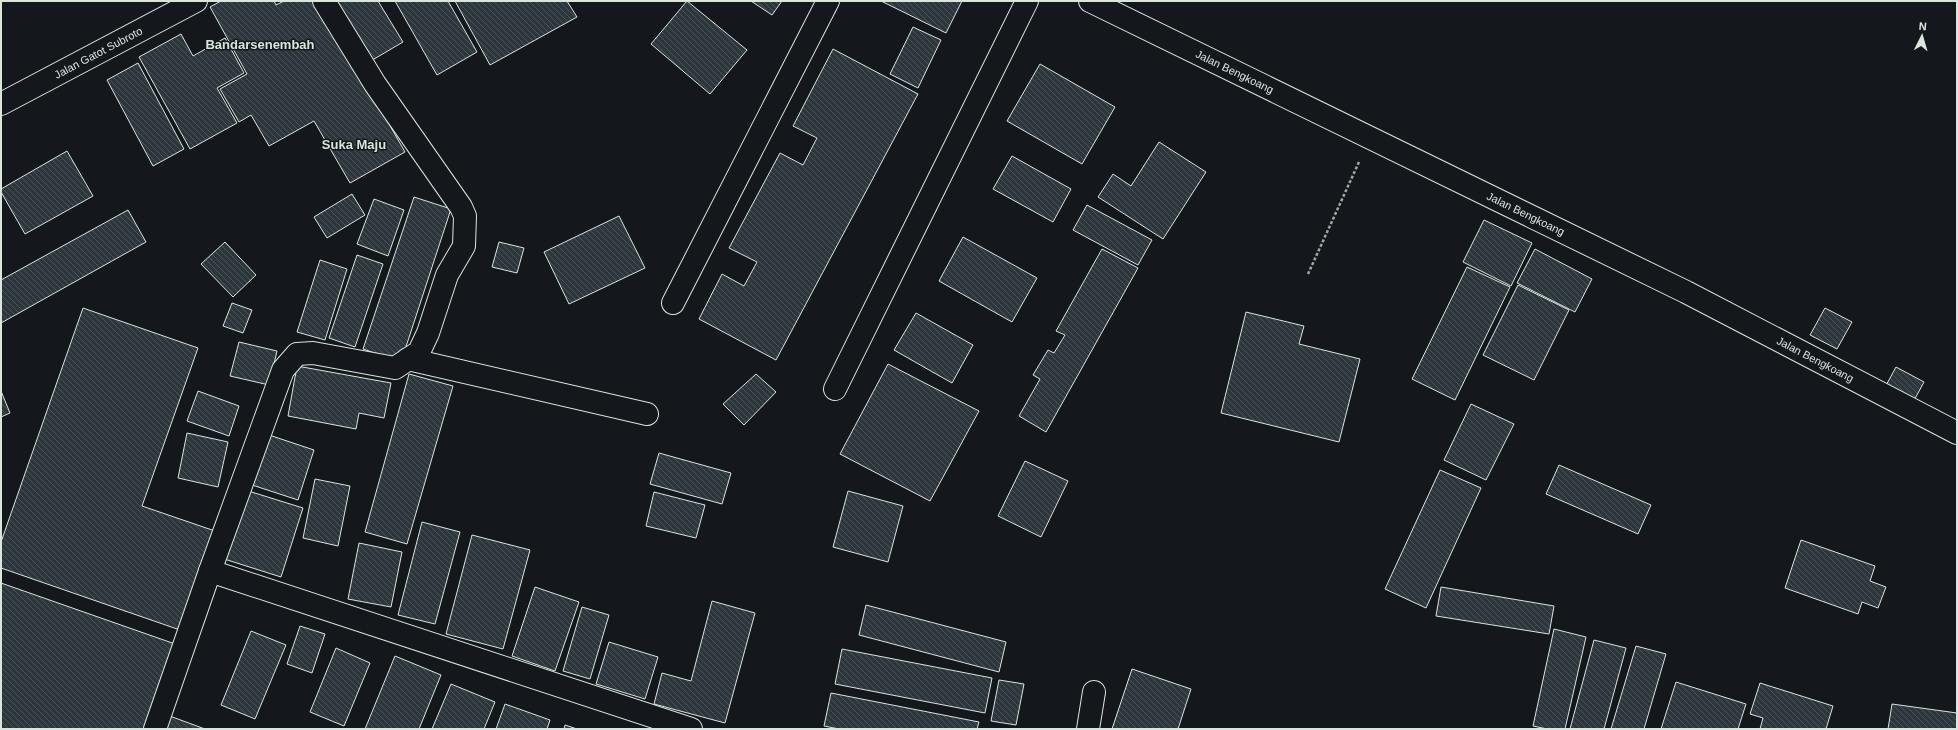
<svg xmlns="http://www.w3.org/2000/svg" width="1958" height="730" viewBox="0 0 1958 730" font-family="Arial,sans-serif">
<defs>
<pattern id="building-back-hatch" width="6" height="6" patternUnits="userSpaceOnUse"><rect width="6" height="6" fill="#2c363c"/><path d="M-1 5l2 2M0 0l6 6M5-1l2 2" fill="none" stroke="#4a5358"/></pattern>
</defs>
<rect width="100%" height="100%" fill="#14181c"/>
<g fill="url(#building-back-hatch)" stroke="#d8e6dc">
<polygon points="221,1 274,1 276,5 284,1 319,1 405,152 350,183 314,121 269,146 251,115 239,122 220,89 247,74 210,7"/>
<polygon points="332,1 378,1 403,42 369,62"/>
<polygon points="395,1 448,1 477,52 437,75"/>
<polygon points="455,1 567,1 577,17 490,65"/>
<polygon points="687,1 747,50 710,94 651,44"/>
<polygon points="751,1 782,1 772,15"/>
<polygon points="881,1 962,1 946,33"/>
<polygon points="913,27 941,40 918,88 890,74"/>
<polygon points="181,34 193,56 225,38 244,73 217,88 237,123 190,149 139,57"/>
<polygon points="833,49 918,94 776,360 699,319 722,274 744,286 757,262 729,248 780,153 803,165 817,138 793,126"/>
<polygon points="138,63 184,149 153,166 107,80"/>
<polygon points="1040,64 1115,107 1082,164 1007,121"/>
<polygon points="1159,142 1206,172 1163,239 1098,197 1113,174 1131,186"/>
<polygon points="67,151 93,196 25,234 1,192 1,189"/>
<polygon points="1012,156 1071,189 1053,222 993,189"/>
<polygon points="352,194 365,215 327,238 314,217"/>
<polygon points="414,197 451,209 401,362 363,349"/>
<polygon points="374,199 404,210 388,256 357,244"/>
<polygon points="1087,205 1152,240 1138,265 1073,230"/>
<polygon points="128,210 146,242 1,323 1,280"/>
<polygon points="619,216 645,268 569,304 544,252"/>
<polygon points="1484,220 1532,243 1511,286 1463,262"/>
<polygon points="963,237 1037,278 1012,322 939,281"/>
<polygon points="225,242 256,275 233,297 201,264"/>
<polygon points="499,242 524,248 517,273 492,267"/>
<polygon points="1102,249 1138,268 1046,432 1019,416 1040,379 1033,375 1048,350 1054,353 1065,335 1056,331"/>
<polygon points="1535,249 1592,279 1575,312 1517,283"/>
<polygon points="357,255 383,264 355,347 329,338"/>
<polygon points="320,260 347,269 325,340 297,332"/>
<polygon points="1467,267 1510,287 1455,400 1412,379"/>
<polygon points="1518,285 1569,310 1534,380 1483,355"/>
<polygon points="232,303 252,310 243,333 223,326"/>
<polygon points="83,308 198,348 142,506 215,531 180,630 1,568 1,542"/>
<polygon points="1825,308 1852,322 1837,349 1810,335"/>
<polygon points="1246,312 1304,326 1299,344 1360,359 1339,442 1221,413"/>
<polygon points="916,313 973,345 952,383 894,350"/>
<polygon points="239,342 277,351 269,385 230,376"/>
<polygon points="888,364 979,411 930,501 840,454"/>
<polygon points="297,366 391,383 384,418 359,413 356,429 288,416"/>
<polygon points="1896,367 1924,382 1911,406 1883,391"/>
<polygon points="409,374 453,386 407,544 365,532"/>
<polygon points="756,374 776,392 744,425 723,404"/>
<polygon points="1,391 10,413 1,417"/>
<polygon points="198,391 239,406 229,436 187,421"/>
<polygon points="1471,404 1514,424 1486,480 1444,460"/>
<polygon points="187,433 228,442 218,487 178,478"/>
<polygon points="269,435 314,450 298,500 252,485"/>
<polygon points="659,453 731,473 722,504 650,484"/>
<polygon points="1025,461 1068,481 1041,537 998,516"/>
<polygon points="1559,465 1651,505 1638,534 1546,494"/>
<polygon points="1440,470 1481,488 1426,608 1385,589"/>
<polygon points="315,479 350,486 338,546 303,538"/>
<polygon points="242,489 303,508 281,577 221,558"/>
<polygon points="848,491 903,506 888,562 833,547"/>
<polygon points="654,492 705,505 696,538 646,526"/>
<polygon points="422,522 460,532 435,624 398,615"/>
<polygon points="472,535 530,550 503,649 446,634"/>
<polygon points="1801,540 1875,566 1870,581 1886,587 1878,608 1862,602 1858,614 1785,588"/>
<polygon points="359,543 402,552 391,607 348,599"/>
<polygon points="1,583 178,645 149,729 1,729"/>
<polygon points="535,587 579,602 555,671 512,656"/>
<polygon points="1441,587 1554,606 1549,634 1436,616"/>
<polygon points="712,601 755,613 725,723 654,704 662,673 691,681"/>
<polygon points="866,605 1006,642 999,672 859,635"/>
<polygon points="582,607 609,615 590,679 563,671"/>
<polygon points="300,626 325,634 312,673 287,664"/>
<polygon points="1554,629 1586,637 1565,729 1547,729 1533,726"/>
<polygon points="251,631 286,645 255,719 221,705"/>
<polygon points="1594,640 1626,648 1604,729 1570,729"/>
<polygon points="609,642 658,657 645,699 596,684"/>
<polygon points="1636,646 1666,654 1644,729 1611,729"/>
<polygon points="336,648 370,663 344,726 310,712"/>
<polygon points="842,649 992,678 985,713 835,684"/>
<polygon points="395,656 441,675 419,729 365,729"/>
<polygon points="1132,669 1191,689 1178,729 1112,729"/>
<polygon points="999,680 1024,684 1016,725 991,721"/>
<polygon points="1676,682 1746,704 1738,729 1661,729"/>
<polygon points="1760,683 1833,706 1826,729 1760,729 1763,718 1750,714"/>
<polygon points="451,684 495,702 484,729 432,729"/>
<polygon points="831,693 979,722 977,729 839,729 824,726"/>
<polygon points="505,704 550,720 547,729 496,729"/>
<polygon points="1892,704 1957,713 1957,729 1888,729"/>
<polygon points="167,715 205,729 162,729"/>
<polygon points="565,725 577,729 564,729"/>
</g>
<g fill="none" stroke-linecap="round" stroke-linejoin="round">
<defs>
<g id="minor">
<path id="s1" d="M1090 1 1686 292 1957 433"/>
<polyline points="673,303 828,1"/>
<polyline points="408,359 647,414"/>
<polyline points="835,389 1027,1"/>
<polyline points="210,571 691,729"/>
<polyline points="155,729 210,571 283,370 297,354 313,353 395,368 419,352 428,333 447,275 464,246 465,216 461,207 375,84 324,1"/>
<polyline points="1088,729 1094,692"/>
</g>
<g id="secondary">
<path id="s2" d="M1 104 196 1"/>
</g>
</defs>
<use href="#minor" stroke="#d8e6dc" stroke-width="24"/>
<use href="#secondary" stroke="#d8e6dc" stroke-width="24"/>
<polyline stroke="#9da8a2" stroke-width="2.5" stroke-dasharray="3 2" stroke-linecap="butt" points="1308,274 1359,162"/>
<use href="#minor" stroke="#14181c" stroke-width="22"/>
<use href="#secondary" stroke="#14181c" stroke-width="22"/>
</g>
<g text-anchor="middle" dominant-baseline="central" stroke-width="3" stroke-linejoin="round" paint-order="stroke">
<g font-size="11" fill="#d8e6dc" stroke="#14181c">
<text stroke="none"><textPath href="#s2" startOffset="110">Jalan Gatot Subroto</textPath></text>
<text stroke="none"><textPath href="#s1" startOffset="161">Jalan Bengkoang</textPath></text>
<text stroke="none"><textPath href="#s1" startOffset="485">Jalan Bengkoang</textPath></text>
<text stroke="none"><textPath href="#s1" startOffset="809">Jalan Bengkoang</textPath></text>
</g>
<g font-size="13" font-weight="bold" fill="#d8e6dc" stroke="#14181c">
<text x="260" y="44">Bandarsenembah</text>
<text x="354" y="144">Suka Maju</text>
</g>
</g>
<rect width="1958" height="730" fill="none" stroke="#d8e6dc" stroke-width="4"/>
<g transform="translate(1922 36) rotate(5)" stroke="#14181c" stroke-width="3" paint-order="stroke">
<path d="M0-3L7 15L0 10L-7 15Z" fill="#d8e6dc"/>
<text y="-6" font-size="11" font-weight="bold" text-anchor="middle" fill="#d8e6dc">N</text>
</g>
</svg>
